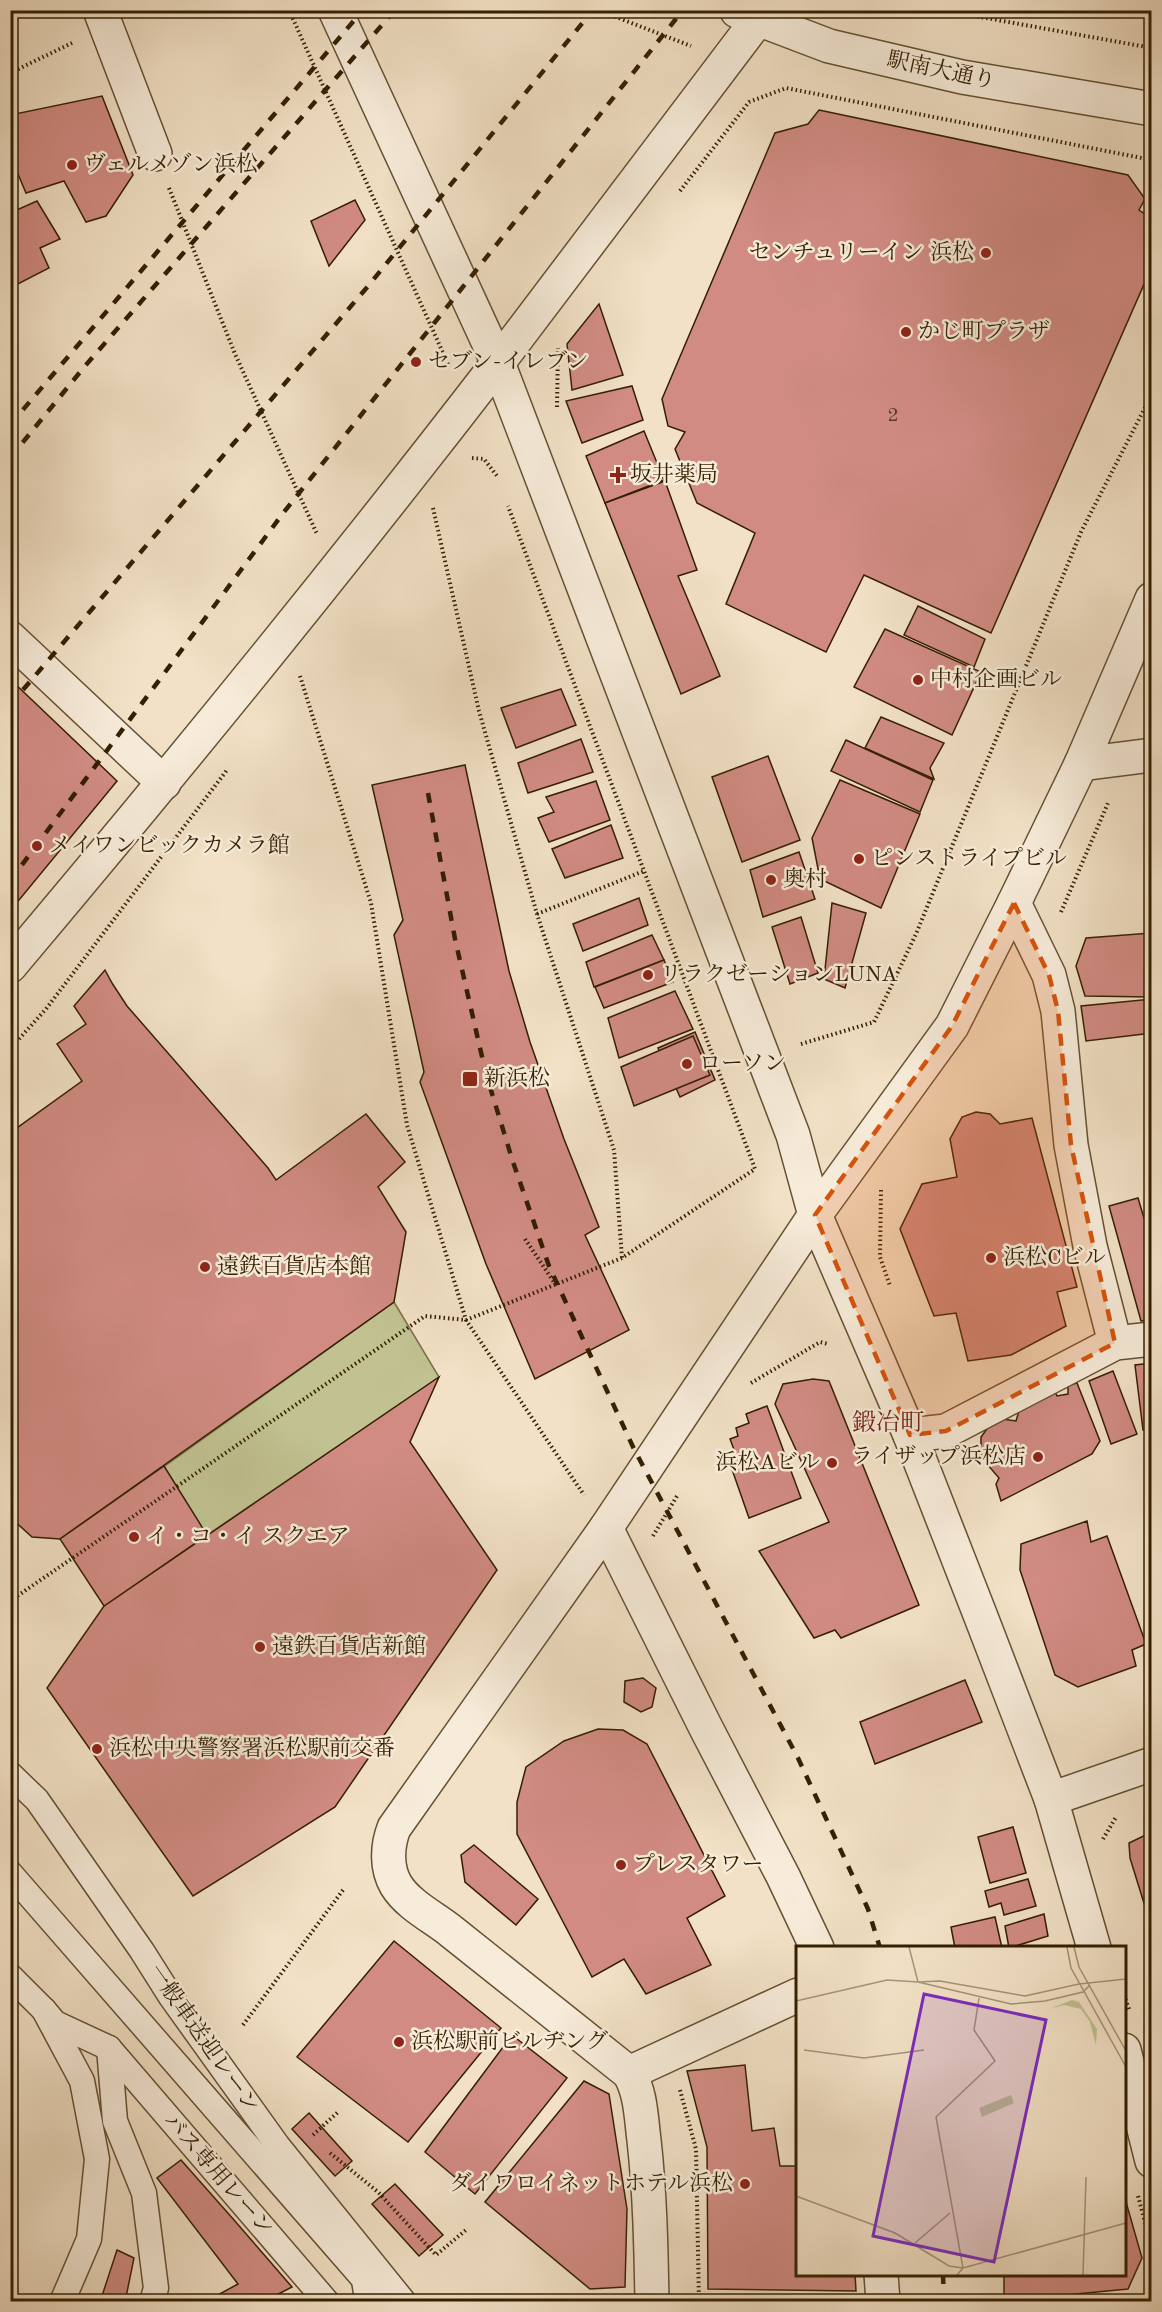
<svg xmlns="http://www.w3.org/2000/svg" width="1162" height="2312" viewBox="0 0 1162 2312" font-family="'Old Standard TT','Noto Serif JP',serif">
<rect width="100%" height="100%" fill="#f2e1c6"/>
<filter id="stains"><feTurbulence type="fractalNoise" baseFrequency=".00333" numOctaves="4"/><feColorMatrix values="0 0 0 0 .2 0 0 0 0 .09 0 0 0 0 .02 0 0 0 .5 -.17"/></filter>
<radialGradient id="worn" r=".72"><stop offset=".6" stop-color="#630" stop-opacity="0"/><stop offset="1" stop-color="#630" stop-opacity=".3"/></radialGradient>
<polygon fill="#c1c191" stroke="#7a7048" stroke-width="1.5" points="394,1302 439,1377 172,1559 130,1491"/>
<g fill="#d18b83" stroke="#341f00" stroke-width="1.5">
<polygon points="102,96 133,175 106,216 86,222 64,181 26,193 10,155 10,115"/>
<polygon points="819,110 1128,175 1145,199 1139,210 1152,219 1152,266 991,633 864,575 826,652 726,604 755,533 697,503 675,449 685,432 668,426 662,399 775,133 808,124"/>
<polygon points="355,200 365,220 329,266 311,221"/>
<polygon points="37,201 60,239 40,248 49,268 10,288 10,213"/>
<polygon points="599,304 623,375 572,390 567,344"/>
<polygon points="632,386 643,420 582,443 566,401"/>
<polygon points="644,431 664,480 605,503 586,456"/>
<polygon points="665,481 697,570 678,576 720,676 681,694 605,503"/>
<polygon points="918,606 985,639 974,667 904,635"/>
<polygon points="885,629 981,672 952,735 854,687"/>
<polygon points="10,679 117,781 10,911"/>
<polygon points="561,689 576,725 516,748 501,708"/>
<polygon points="881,717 944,743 930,768 934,779 865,748"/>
<polygon points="581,739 593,772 528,793 518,763"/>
<polygon points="846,740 933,780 920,812 831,771"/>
<polygon points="768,756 800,840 742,862 712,777"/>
<polygon points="465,765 509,971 530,1042 564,1139 599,1227 585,1235 629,1330 535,1379 486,1264 420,1082 424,1072 394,935 403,920 372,785"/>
<polygon points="840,780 920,814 881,908 820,879 812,838"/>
<polygon points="596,781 610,820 549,842 538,818 554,812 546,797"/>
<polygon points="611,825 623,858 565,878 552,849"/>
<polygon points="799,852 815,899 763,917 750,870"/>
<polygon points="639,898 648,925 583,951 573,924"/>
<polygon points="832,903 866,913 845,988 824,979"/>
<polygon points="801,917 818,973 790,984 772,927"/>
<polygon points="1151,933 1152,997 1085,996 1076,966 1086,938"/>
<polygon points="652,935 664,960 594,987 586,962"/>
<polygon points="664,960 673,982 604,1008 595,987"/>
<polygon points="105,970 112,983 127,1006 268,1168 276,1180 366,1114 405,1162 378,1187 406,1232 394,1302 60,1539 32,1537 10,1517 10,1133 82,1081 57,1044 86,1024 74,1006"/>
<polygon points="675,991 693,1029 619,1058 608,1018"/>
<polygon points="1152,999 1152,1033 1086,1041 1081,1006"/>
<polygon points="695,1032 715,1080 680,1097 658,1048"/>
<polygon points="693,1036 710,1075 634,1106 621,1067"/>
<polygon points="976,1112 990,1114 1000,1124 1032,1118 1077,1287 1057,1292 1066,1326 1011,1355 968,1361 956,1313 934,1316 900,1229 922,1184 957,1177 950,1139 962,1117"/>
<polygon points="1138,1198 1152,1245 1152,1320 1141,1321 1109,1206"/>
<polygon points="1152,1363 1152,1430 1143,1430 1135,1365"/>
<polygon points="1113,1371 1137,1434 1111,1444 1089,1381"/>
<polygon points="439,1377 410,1442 497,1570 335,1807 193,1896 47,1688 104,1606"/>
<polygon points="813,1379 829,1381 919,1605 841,1638 835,1630 814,1638 759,1551 829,1522 775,1404 783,1384"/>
<polygon points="1077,1383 1100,1441 1092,1454 1001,1501 996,1484 999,1478 981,1457 981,1437 995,1418 1016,1421 1023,1398 1054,1389 1057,1396 1068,1394 1068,1385"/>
<polygon points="767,1406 801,1498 749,1518 728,1458 736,1455 730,1439 738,1436 736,1428 749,1423 746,1414"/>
<polygon points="164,1466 207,1535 104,1606 60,1539"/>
<polygon points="1087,1521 1091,1542 1107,1536 1146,1644 1132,1650 1136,1666 1078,1687 1055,1675 1020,1570 1021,1544"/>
<polygon points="643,1678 656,1688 652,1707 641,1712 624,1702 625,1681"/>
<polygon points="965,1680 982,1722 875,1764 860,1722"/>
<polygon points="598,1729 623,1730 647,1744 725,1896 687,1918 711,1965 646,1994 624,1959 592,1977 517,1834 517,1802 526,1767 564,1741"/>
<polygon points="1013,1827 1026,1873 990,1883 978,1837"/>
<polygon points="1152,1832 1152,1912 1147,1913 1130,1858 1129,1843"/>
<polygon points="474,1845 538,1899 516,1925 465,1882 461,1855"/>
<polygon points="1028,1879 1036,1906 1004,1915 1001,1903 989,1907 985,1891"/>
<polygon points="1044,1914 1048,1936 1009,1948 1005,1926"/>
<polygon points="995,1917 1002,1948 955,1948 951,1927"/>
<polygon points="394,1941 501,2028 408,2142 297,2057"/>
<polygon points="512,2035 567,2078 475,2194 425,2152"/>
<polygon points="745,2065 752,2131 774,2128 780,2166 798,2166 798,2274 855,2274 856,2291 708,2289 707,2147 687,2071"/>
<polygon points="584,2081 609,2094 627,2209 625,2287 590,2289 485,2202"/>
<polygon points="309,2113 352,2161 335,2176 292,2129"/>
<polygon points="181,2160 234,2220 292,2287 263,2302 205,2302 238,2284 157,2178"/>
<polygon points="395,2184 443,2235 419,2256 372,2204"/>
<polygon points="1124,2195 1142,2258 1128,2289 1004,2301 1004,2274 1124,2274"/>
<polygon points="117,2250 134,2258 125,2302 100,2302"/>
</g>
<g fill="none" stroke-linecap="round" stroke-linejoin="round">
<defs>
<g id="service">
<polyline points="10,1774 37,1800 142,1951 171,1997 278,2146 404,2302"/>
<polyline points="10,1873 375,2292"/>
<polyline points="10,1976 44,2010 82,2081 97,2159 89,2239 62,2302"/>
<polyline points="44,2010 55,2023 109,2048 327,2302"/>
<polyline points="109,2048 115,2121 144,2193 156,2288 152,2302"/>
</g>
<g id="minor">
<polyline points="100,10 155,154"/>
<polyline points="10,638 164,783"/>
<polyline points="1081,764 1152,755"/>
<polyline points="1014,903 1049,975 1058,1011 1071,1145 1090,1246 1115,1343"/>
<path d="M10 966C177 768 340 568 498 363"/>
<polyline points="910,1435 946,1431 1115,1343 1152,1339"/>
<polyline points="606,1528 706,1728 783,1876 817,1948"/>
<polyline points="1094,1948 1051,1799 981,1617 910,1435 815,1215 952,1026 1014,903 1081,764 1152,599"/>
<polyline points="1124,2050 1152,2161"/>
<polyline points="629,2073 798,1995"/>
<polyline points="881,2274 883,2302"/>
<polyline points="369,2283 372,2302"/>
</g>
<g id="tertiary">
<path d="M335 10 498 363 793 1135 815 1215 606 1528 394 1828C387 1846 386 1868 396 1885 408 1905 435 1918 452 1932 511 1979 570 2026 629 2073 641 2093 641 2117 644 2140 650 2194 651 2247 652 2302"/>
<polyline points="737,11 829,46 962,77 1152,109"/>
<polyline points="498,363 759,18"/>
<polyline points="1051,1799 1152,1764"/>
</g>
</defs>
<use href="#service" stroke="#645032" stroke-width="27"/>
<use href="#minor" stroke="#645032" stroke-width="36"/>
<use href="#tertiary" stroke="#645032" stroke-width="36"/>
<g stroke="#341f00" stroke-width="4" stroke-dasharray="1.5 3" stroke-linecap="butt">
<polyline points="289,10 448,364"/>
<polyline points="598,10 691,46"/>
<polyline points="942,10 1152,48"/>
<polyline points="10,73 72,43"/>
<polyline points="169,188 235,354 317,534"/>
<polyline points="680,191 749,102 786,88 1152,160"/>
<polyline points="557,407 558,348"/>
<polyline points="472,458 484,459 497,476"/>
<polyline points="433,508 479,711 537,914 614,1150 622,1258"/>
<polyline points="300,676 371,903 407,1125 466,1320 584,1495"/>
<polyline points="1061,912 1108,803"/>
<polyline points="537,914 644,871"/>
<polyline points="801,1044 874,1022 916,934 1081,532 1152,394"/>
<polyline points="10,1049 46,1009 227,770"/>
<polyline points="881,1190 880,1257 890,1286"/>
<polyline points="525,1239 556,1285"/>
<polyline points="751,1383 820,1342 828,1344"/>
<polyline points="653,1536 677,1496"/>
<polyline points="10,1601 425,1316 466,1320 622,1258 755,1169 508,506"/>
<polyline points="1103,1839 1116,1817"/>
<polyline points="1124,1995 1130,2012"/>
<polyline points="243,2025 343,1890"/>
<polyline points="680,2090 696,2149 699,2302"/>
<polyline points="313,2135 338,2112"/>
<polyline points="330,2153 378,2192 436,2255 466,2230"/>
<polyline points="1138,2196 1152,2248"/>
<polyline points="1143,2302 1152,2285"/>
</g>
<use href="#service" stroke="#f7ecda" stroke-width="24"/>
<use href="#minor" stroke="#f7ecda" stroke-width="33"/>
<use href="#tertiary" stroke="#f7ecda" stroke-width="33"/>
<g stroke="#341f00" stroke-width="4.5" stroke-dasharray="10 10" stroke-linecap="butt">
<polyline points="10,425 363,10"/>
<polyline points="10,458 85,366 395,10"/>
<polyline points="10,705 369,285 593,10"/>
<polyline points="428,793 455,939 486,1074 513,1162 549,1266 634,1449 798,1758 868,1909 880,1948"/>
<polyline points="10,881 284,512 683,10"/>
<polyline points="943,2274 944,2302"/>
</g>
</g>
<path fill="#d6530b" fill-opacity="0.2" stroke="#d6530b" stroke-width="4.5" stroke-dasharray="12 8" stroke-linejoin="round" d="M1014 903 1049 975 1058 1011 1071 1145 1115 1343 946 1431 910 1435 815 1215 952 1026Z"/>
<g fill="#8f2418" stroke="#f7ecda" stroke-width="2">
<circle cx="72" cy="165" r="6"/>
<circle cx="986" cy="253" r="6"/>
<circle cx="906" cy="332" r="6"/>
<circle cx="416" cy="362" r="6"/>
<path d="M615 466h6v6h6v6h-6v6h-6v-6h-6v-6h6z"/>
<circle cx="918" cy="680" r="6"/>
<circle cx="37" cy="846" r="6"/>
<circle cx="859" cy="859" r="6"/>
<circle cx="771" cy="880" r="6"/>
<circle cx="648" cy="975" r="6"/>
<circle cx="687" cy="1064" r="6"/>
<rect x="462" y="1071" width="16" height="16" rx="3"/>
<circle cx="991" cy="1258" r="6"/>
<circle cx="205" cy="1267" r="6"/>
<circle cx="1038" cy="1457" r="6"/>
<circle cx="832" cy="1463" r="6"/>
<circle cx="134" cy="1537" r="6"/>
<circle cx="260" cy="1647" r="6"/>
<circle cx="97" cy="1749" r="6"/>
<circle cx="621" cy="1865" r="6"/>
<circle cx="399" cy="2042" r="6"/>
<circle cx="745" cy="2184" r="6"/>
</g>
<g text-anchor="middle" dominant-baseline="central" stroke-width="5" stroke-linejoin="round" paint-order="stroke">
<g font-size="20" fill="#5b3a21">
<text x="893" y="416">2</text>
</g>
<g font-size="22" fill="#341f00" stroke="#f7ecda">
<text transform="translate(941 71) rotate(12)">駅南大通り</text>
<text transform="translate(203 2039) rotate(55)">一般車送迎レーン</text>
<text transform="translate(218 2175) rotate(49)">バス専用レーン</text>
</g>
<g font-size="22" fill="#341f00" stroke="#f7ecda" text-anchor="start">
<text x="84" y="165">ヴェルメゾン浜松</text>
<text x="974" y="253" text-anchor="end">センチュリーイン 浜松</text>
<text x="918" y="332">かじ町プラザ</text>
<text x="428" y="362">セブン-イレブン</text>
<text x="630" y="475">坂井薬局</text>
<text x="930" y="680">中村企画ビル</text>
<text x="49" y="846">メイワンビックカメラ館</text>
<text x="871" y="859">ピンストライプビル</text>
<text x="783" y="880">奥村</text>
<text x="660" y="975">リラクゼーションLUNA</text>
<text x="699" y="1064">ローソン</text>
<text x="484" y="1079">新浜松</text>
<text x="1003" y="1258">浜松Cビル</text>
<text x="217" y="1267">遠鉄百貨店本館</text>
<text x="1026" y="1457" text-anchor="end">ライザップ浜松店</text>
<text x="820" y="1463" text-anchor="end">浜松Aビル</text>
<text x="146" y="1537">イ・コ・イ スクエア</text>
<text x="272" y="1647">遠鉄百貨店新館</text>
<text x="109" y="1749">浜松中央警察署浜松駅前交番</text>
<text x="633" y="1865">プレスタワー</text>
<text x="411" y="2042">浜松駅前ビルヂング</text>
<text x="733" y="2184" text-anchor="end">ダイワロイネットホテル浜松</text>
</g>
<g font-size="24" fill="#7a1f14" stroke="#f7ecda">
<text x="888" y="1424">鍛冶町</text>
</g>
</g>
<g transform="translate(796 1946)">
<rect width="330" height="330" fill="#f2e1c6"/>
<path d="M276 54 283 56 301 83 300 99 294 76 285 63 268 59 253 63ZM215 149 218 157 186 171 183 162Z" fill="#c1c191"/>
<path fill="none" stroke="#a69377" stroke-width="1.5" d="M113 1 122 36M271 1 275 22 330 121M278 1 283 21 330 105M122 36 144 35 229 50 283 38 330 33M0 55 91 34 122 36 215 58 249 55 287 46 293 40M8 104 68 112 128 104M0 250 99 287 153 320 167 322 330 277M119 297 154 267M161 329 167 322 140 171 199 115 178 84 183 52M287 329 290 231"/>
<path fill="#7b2cbf" fill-opacity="0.15" stroke="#7b2cbf" stroke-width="3" d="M128 48 250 74 198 316 77 290Z"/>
<rect width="330" height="330" fill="none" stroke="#341f00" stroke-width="3"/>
</g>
<rect width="1162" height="2312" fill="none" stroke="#f2e1c6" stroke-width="36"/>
<rect x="12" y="12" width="1138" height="2288" fill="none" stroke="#341f00" stroke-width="3"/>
<rect x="18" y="18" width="1126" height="2276" fill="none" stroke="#341f00" stroke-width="1.5"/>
<rect width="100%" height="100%" filter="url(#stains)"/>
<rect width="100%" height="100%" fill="url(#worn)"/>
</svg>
